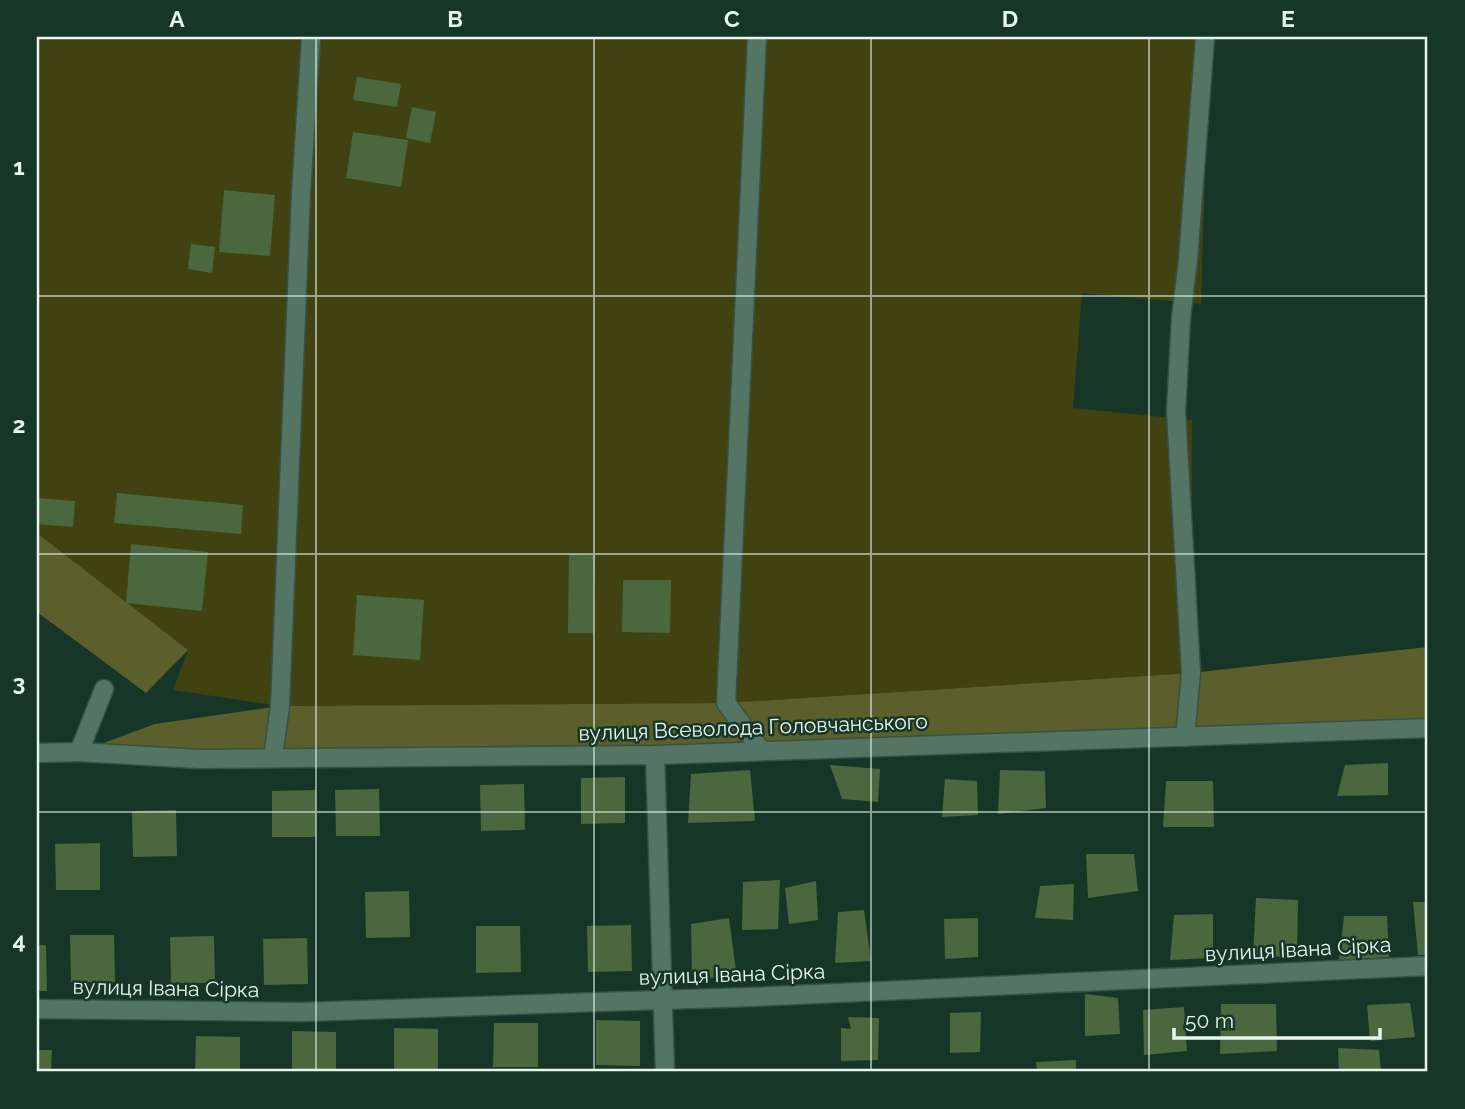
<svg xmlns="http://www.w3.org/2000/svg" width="1465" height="1109" viewBox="0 0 1465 1109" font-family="Raleway,sans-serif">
<rect width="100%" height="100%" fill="#183627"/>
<polygon fill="#404311" points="37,37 1209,37 1201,304 1082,293 1073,408 1192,420 1191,673 726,703 280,706 173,690 188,650 37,533"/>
<g fill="#5b5f2b">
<polygon points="37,533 188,650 146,693 37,612"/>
<polygon points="1428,647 1428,728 909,745 79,752 155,724 280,706 726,703 1191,673"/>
</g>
<g fill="#4a673d">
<polygon points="357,77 401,84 397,107 353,100"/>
<polygon points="412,107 436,112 430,143 406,138"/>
<polygon points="353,132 408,140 401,187 346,178"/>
<polygon points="224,190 275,195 270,256 219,252"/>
<polygon points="191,244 215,247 212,273 188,269"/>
<polygon points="117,493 243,505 241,534 114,523"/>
<polygon points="37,498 75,501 73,527 37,524"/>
<polygon points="131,544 208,552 202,611 126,603"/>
<polygon points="569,554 595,555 593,633 568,633"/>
<polygon points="623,580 671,580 670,633 622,632"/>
<polygon points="357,595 424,600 420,660 353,655"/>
<polygon points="1388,763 1388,795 1337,796 1345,765"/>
<polygon points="830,765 880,769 878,802 842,799"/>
<polygon points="750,770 755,821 688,823 691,774"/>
<polygon points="1000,770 1045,771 1046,808 998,814"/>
<polygon points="625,777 625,823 581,824 581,778"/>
<polygon points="945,779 977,781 978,815 942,817"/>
<polygon points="1166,781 1213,781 1214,827 1163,827"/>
<polygon points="524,784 525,830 481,831 480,785"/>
<polygon points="379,789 380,836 336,836 335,790"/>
<polygon points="316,790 316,837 272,837 272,791"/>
<polygon points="176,810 177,856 133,857 132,811"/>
<polygon points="100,843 100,890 56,890 55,844"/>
<polygon points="1086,854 1134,854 1138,891 1088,898"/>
<polygon points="780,880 778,929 742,930 743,882"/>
<polygon points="816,881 818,920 789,924 785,888"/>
<polygon points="1074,884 1073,920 1035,918 1040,886"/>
<polygon points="409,891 410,937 366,938 365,892"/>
<polygon points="1256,898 1298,900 1297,957 1253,956"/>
<polygon points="1413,902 1428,902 1428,955 1418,955"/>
<polygon points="864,910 871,961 835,963 838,912"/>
<polygon points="1213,914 1213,958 1170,960 1174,915"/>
<polygon points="1344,916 1387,916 1389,957 1339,960"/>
<polygon points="729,918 737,978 692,977 691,924"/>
<polygon points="978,918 978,957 945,959 944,919"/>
<polygon points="631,925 632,971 588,972 587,926"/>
<polygon points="476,926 520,926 521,972 476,973"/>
<polygon points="70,935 114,935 115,982 71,982"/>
<polygon points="214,936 215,983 171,983 170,937"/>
<polygon points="307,938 308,984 264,985 263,939"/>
<polygon points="37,945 46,945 47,991 37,991"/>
<polygon points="1085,994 1118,998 1120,1034 1085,1036"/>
<polygon points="1410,1003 1415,1037 1370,1041 1367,1005"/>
<polygon points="1221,1004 1276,1004 1277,1051 1220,1054"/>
<polygon points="1184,1007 1187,1051 1144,1055 1143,1010"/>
<polygon points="981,1012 980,1052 950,1053 950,1013"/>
<polygon points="848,1017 879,1018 878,1060 841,1061 841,1028 851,1029"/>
<polygon points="596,1020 640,1021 640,1066 596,1065"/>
<polygon points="494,1023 538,1023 538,1067 493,1067"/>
<polygon points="394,1028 438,1029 438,1072 394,1072"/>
<polygon points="292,1031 336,1032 336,1072 292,1072"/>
<polygon points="196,1036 240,1037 240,1072 195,1072"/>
<polygon points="1338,1048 1379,1050 1381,1072 1339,1072"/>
<polygon points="37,1050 52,1050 51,1072 37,1072"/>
<polygon points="1076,1060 1076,1072 1037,1072 1036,1062"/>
</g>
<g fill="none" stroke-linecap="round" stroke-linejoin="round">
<defs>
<g id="minor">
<polyline points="757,37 726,703 761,750"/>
<polyline points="1185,737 1191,673 1176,411 1181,318 1188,260 1205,37"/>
<polyline points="79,752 199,759 655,755 1428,728"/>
<polyline points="37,753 79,752 104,689"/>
<polyline points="655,755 665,1072"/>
<polyline points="273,757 280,706 301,193 311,37"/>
<polyline points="37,1009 302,1012 751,997 1428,966"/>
</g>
</defs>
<use href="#minor" stroke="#375245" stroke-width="21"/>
<use href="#minor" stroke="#557564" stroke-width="18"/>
</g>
<path fill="none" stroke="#e6f8ee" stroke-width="2" stroke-opacity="0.55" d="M316 37V1072M594 37V1072M871 37V1072M1149 37V1072M37 296H1428M37 554H1428M37 812H1428"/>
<g text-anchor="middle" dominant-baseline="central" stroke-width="5" stroke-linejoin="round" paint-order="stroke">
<g font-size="21" fill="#e6f8ee" stroke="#183627">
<text transform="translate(753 727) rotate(-2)">вулиця Всеволода Головчанського</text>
<text transform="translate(1298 949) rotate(-3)">вулиця Івана Сірка</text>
<text transform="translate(732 974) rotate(-2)">вулиця Івана Сірка</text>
<text transform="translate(166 988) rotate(1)">вулиця Івана Сірка</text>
</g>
</g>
<rect width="1465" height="1109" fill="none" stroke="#183627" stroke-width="77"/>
<path d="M1174 1028v10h206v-10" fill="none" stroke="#e6f8ee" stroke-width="3.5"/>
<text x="1185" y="1028" font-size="21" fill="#e6f8ee" stroke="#183627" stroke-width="5" paint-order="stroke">50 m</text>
<rect x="38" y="38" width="1388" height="1032" fill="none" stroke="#e6f8ee" stroke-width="2.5"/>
<g font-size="23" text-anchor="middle" font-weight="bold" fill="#e6f8ee">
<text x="177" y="27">A</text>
<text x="455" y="27">B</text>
<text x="732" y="27">C</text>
<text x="1010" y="27">D</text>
<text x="1288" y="27">E</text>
<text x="19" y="175">1</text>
<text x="19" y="433">2</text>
<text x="19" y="691">3</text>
<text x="19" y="949">4</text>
</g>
</svg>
